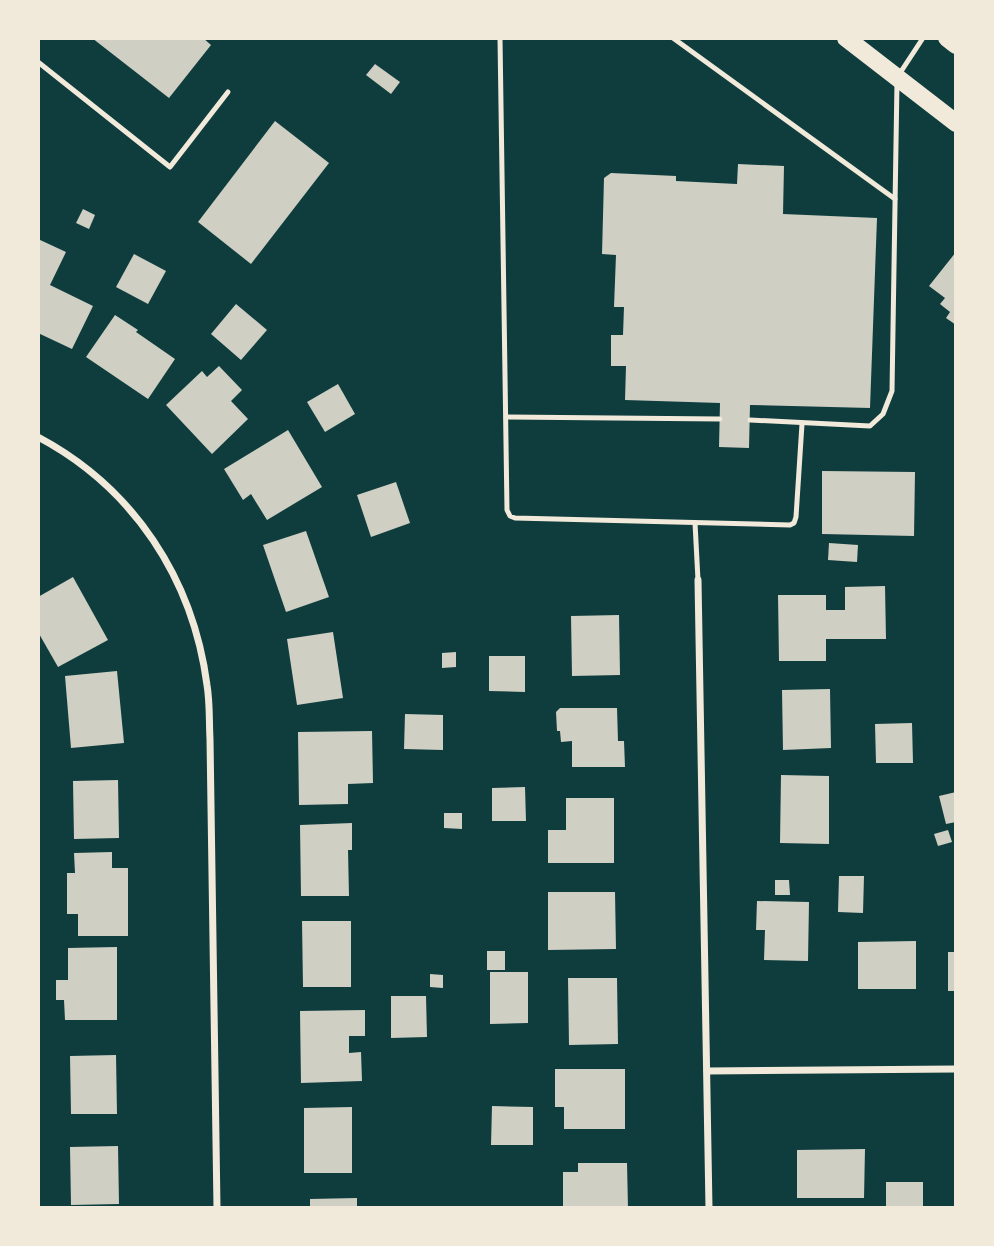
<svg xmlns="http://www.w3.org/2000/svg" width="994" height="1246" viewBox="0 0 994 1246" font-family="'Public Sans',sans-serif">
<rect width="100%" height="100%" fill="#0f3d3e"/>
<g fill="#cfcfc3">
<polygon points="92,38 203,38 211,45 169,98"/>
<polygon points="375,64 400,82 391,94 366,75"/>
<polygon points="275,121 329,163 251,264 198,222"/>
<polygon points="738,164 784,166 783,214 877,218 870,408 750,405 749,448 719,447 720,403 625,400 626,366 611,366 611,335 623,335 624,307 614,307 616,255 602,254 604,178 611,173 676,176 676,181 737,184"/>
<polygon points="83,209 95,215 89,229 76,223"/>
<polygon points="38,239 66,252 50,285 93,306 72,349 38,333"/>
<polygon points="956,252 956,325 946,318 950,312 940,304 945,298 929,286"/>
<polygon points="134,254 166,271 148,304 116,287"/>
<polygon points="236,304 267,330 241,360 211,334"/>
<polygon points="115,315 138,330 136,332 175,359 148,399 86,357"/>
<polygon points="219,366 242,390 231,401 248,419 212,454 166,405 202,371 207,377"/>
<polygon points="338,384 355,414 325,432 307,402"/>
<polygon points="288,430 322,487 267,520 251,494 243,500 224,469"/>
<polygon points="822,471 915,472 914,536 822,534"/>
<polygon points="396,482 410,523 371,537 357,495"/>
<polygon points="306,531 329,597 286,612 263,545"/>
<polygon points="829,543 858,545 857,562 828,560"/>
<polygon points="73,577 108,640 58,667 38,632 38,597"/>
<polygon points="885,586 886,639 826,639 826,661 779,661 778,595 826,595 826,610 845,610 845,587"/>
<polygon points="619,615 620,675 572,676 571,616"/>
<polygon points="333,632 343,698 297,705 287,639"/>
<polygon points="456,652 456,667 442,668 442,653"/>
<polygon points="489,656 525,656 525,692 489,691"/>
<polygon points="117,671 124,743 71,748 65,676"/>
<polygon points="830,689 831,748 783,750 782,690"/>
<polygon points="560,708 617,708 618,741 624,741 625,767 572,767 572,741 561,742 560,731 557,731 556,712"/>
<polygon points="405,714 443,715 443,750 404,749"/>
<polygon points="912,723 913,763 876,763 875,724"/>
<polygon points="372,731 373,783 348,784 348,804 299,805 298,732"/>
<polygon points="781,775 829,776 829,844 780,843"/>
<polygon points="118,780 119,838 74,839 73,781"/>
<polygon points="525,787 526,821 492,821 492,788"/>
<polygon points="956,792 956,822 946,824 939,796"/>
<polygon points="566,798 614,798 614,863 548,863 548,830 566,830"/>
<polygon points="444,813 462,813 462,829 444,828"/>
<polygon points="352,823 352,850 348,850 349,896 301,896 300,825"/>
<polygon points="948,830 952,842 938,846 934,834"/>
<polygon points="112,852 112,868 128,868 128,936 78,936 78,914 67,914 67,873 75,873 74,853"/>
<polygon points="839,876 864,876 863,913 838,912"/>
<polygon points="775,880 789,880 790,895 775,895"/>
<polygon points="548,892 615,892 616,949 548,950"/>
<polygon points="757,901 809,902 808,961 764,960 765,930 756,930"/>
<polygon points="302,921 351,921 351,987 303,987"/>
<polygon points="916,941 916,989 858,989 858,942"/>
<polygon points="117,947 117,1020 65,1020 64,1000 56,1000 56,980 68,980 68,948"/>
<rect x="487" y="951" width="18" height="19"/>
<rect x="948" y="952" width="8" height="39"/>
<polygon points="490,972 528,972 528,1023 490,1024"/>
<polygon points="430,974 443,975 443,988 430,987"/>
<polygon points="568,978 617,978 618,1044 569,1045"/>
<polygon points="391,996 426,996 427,1037 391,1038"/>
<polygon points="365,1010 365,1036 349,1036 349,1053 361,1052 362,1081 301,1083 300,1011"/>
<polygon points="116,1055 117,1114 71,1114 70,1056"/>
<polygon points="555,1069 625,1069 625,1129 564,1129 564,1107 555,1107"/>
<polygon points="492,1106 533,1107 533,1145 491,1145"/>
<polygon points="352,1107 352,1173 304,1173 304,1108"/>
<polygon points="118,1146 119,1204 71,1205 70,1147"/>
<polygon points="865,1149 864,1198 797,1198 797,1150"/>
<polygon points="578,1163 627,1163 628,1208 563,1208 563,1172 578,1172"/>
<rect x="886" y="1182" width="37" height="26"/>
<polygon points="357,1198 357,1208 310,1208 310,1199"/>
</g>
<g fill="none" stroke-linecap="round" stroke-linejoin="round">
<g stroke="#f1e9da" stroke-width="5">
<polyline points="500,38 507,510 510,516 515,518 790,525 794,523 796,517 802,424"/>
<polyline points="673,38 895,199"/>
<polyline points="38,62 170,167 228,92"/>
<polyline points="900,73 923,38"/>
<polyline points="506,417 720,419"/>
<polyline points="750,420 870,426 883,414 892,391 897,82"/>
<polyline points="695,523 698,580"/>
</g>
<g stroke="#f1e9da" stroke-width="7">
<path d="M38 437C134 488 193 579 207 685 210 703 209 721 210 739L217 1208"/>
<polyline points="698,580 709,1208"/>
<polyline points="707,1071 956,1069"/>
</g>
<g stroke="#f1e9da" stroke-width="18">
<polyline points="846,38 956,123"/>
<polyline points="947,38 956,45"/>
</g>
</g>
<rect width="994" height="1246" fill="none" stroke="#f1e9da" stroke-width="80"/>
</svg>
